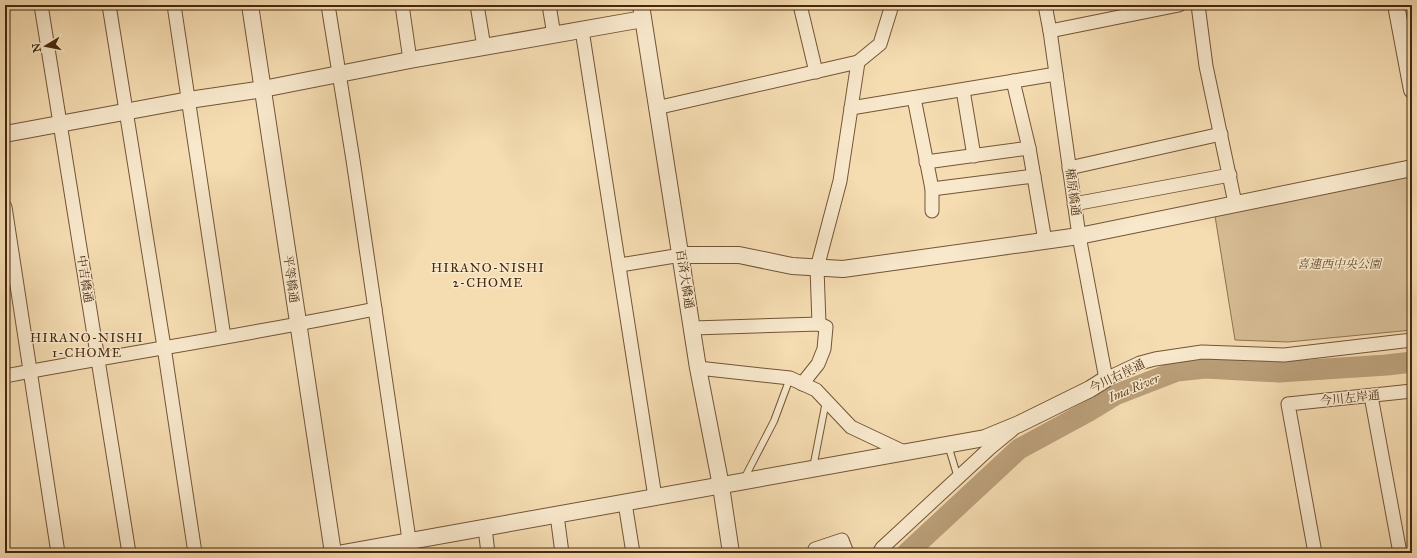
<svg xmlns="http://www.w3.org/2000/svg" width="1417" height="558" viewBox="0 0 1417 558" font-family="'IM FELL Great Primer','Noto Serif JP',serif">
<rect width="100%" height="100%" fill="#f5dcb1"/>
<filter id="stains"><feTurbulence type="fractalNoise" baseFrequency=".005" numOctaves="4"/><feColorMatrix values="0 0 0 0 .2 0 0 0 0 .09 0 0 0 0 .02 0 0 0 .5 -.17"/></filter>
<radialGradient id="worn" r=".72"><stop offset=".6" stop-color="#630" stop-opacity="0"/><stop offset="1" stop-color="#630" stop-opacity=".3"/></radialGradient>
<polygon fill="#d7bd95" stroke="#8e7251" points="1412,175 1412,330 1288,342 1235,340 1215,216"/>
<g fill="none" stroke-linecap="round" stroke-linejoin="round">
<polyline stroke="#ba9f79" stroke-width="21" points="907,553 1019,449 1089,411 1115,395 1177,371 1205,368 1279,372 1387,365 1412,362"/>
<defs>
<g id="service">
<polyline points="948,445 958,478"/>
<polyline points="813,468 826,401"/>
<polyline points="744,479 774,421 790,378"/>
</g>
<g id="minor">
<polyline points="41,5 129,553"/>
<polyline points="109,5 164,347 195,553"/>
<polyline points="174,5 224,337"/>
<polyline points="328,5 353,160 411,553"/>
<polyline points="402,5 410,60"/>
<polyline points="477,5 484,47"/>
<polyline points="549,5 554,35"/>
<polyline points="800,5 816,72"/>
<polyline points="1045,5 1050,31 1079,236 1106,379 1140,363 1155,359 1202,352 1284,355 1412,340"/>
<polyline points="1198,5 1206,66 1235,203"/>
<polyline points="582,30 655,497"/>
<polyline points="1050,31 1179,5"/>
<polyline points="1013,81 1029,148 1045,241"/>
<polyline points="963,90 974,156"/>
<polyline points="914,98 932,189 932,211"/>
<polyline points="656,108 858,62 880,44 892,5"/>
<polyline points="851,108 1056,74"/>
<polyline points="926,162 1029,148"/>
<polyline points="1069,168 1221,134"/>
<polyline points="932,189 1034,176"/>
<polyline points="1074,204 1230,175"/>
<polyline points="5,207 58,553"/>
<polyline points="620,265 681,255"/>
<polyline points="819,324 817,268 840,181 858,62"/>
<polyline points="693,328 819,324 826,327 824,349 818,364 802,384"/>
<polyline points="698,368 790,378 816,390 851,427 904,452"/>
<path d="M5 376C128 353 253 334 375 309"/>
<polyline points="1371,396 1400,553"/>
<polyline points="625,503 633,553"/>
<polyline points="557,515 562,553"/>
<polyline points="485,528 488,553"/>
<polyline points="816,553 815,549 842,540 847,553"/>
<polyline points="879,553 882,548 990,448 1012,430"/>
<polyline points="1315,553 1288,404 1412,391"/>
</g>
<g id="tertiary">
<polyline points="250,5 333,553"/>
<polyline points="641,5 698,368 721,486 731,553"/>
<polyline points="1396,5 1412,90"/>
<polyline points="5,134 189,100 263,89 410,60 643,19"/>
<polyline points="681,255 739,255 792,266 843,269 1079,236 1412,168"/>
<polyline points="343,553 985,438 1019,424 1090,389 1106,379"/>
</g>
</defs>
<use href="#service" stroke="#725536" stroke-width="8"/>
<use href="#minor" stroke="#725536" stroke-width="15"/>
<use href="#tertiary" stroke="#725536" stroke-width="18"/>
<use href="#service" stroke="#f8e8cc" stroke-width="6"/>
<use href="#minor" stroke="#f8e8cc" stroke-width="13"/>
<use href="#tertiary" stroke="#f8e8cc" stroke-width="16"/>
</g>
<g text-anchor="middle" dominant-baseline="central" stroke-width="3" stroke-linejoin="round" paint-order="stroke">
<g font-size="12" fill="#46280d" stroke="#f8e8cc">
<text transform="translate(1073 192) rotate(82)">楯原橋通</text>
<text transform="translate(85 279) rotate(81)">中吉橋通</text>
<text transform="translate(291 279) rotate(82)">平等橋通</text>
<text transform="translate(685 279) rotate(81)">百済大橋通</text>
<text transform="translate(1117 376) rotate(-26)">今川右岸通</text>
<text transform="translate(1350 398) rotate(-6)">今川左岸通</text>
</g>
<g font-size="12" font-style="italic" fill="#634628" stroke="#f8e8cc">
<text x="1339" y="264">喜連西中央公園</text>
</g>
<g font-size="13" letter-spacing="1" fill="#46280d" stroke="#f8e8cc">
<text x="488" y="268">HIRANO-NISHI<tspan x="488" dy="15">2-CHOME</tspan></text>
<text x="87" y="338">HIRANO-NISHI<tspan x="87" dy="15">1-CHOME</tspan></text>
</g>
<g font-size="13" font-style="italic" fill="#694c2d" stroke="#f8e8cc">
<text transform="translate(1134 388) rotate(-23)">Ima River</text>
</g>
</g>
<rect width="1417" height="558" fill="none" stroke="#f5dcb1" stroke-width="20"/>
<rect x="6" y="6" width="1405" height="546" fill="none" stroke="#46280d" stroke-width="2"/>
<rect x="10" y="10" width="1397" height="538" fill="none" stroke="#46280d"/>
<g transform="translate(46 46) rotate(260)" stroke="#f8e8cc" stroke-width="3" paint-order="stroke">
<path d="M0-3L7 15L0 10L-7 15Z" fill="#46280d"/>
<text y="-6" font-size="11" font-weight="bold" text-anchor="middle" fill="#46280d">N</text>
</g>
<rect width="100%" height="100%" filter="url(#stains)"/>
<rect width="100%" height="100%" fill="url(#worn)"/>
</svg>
